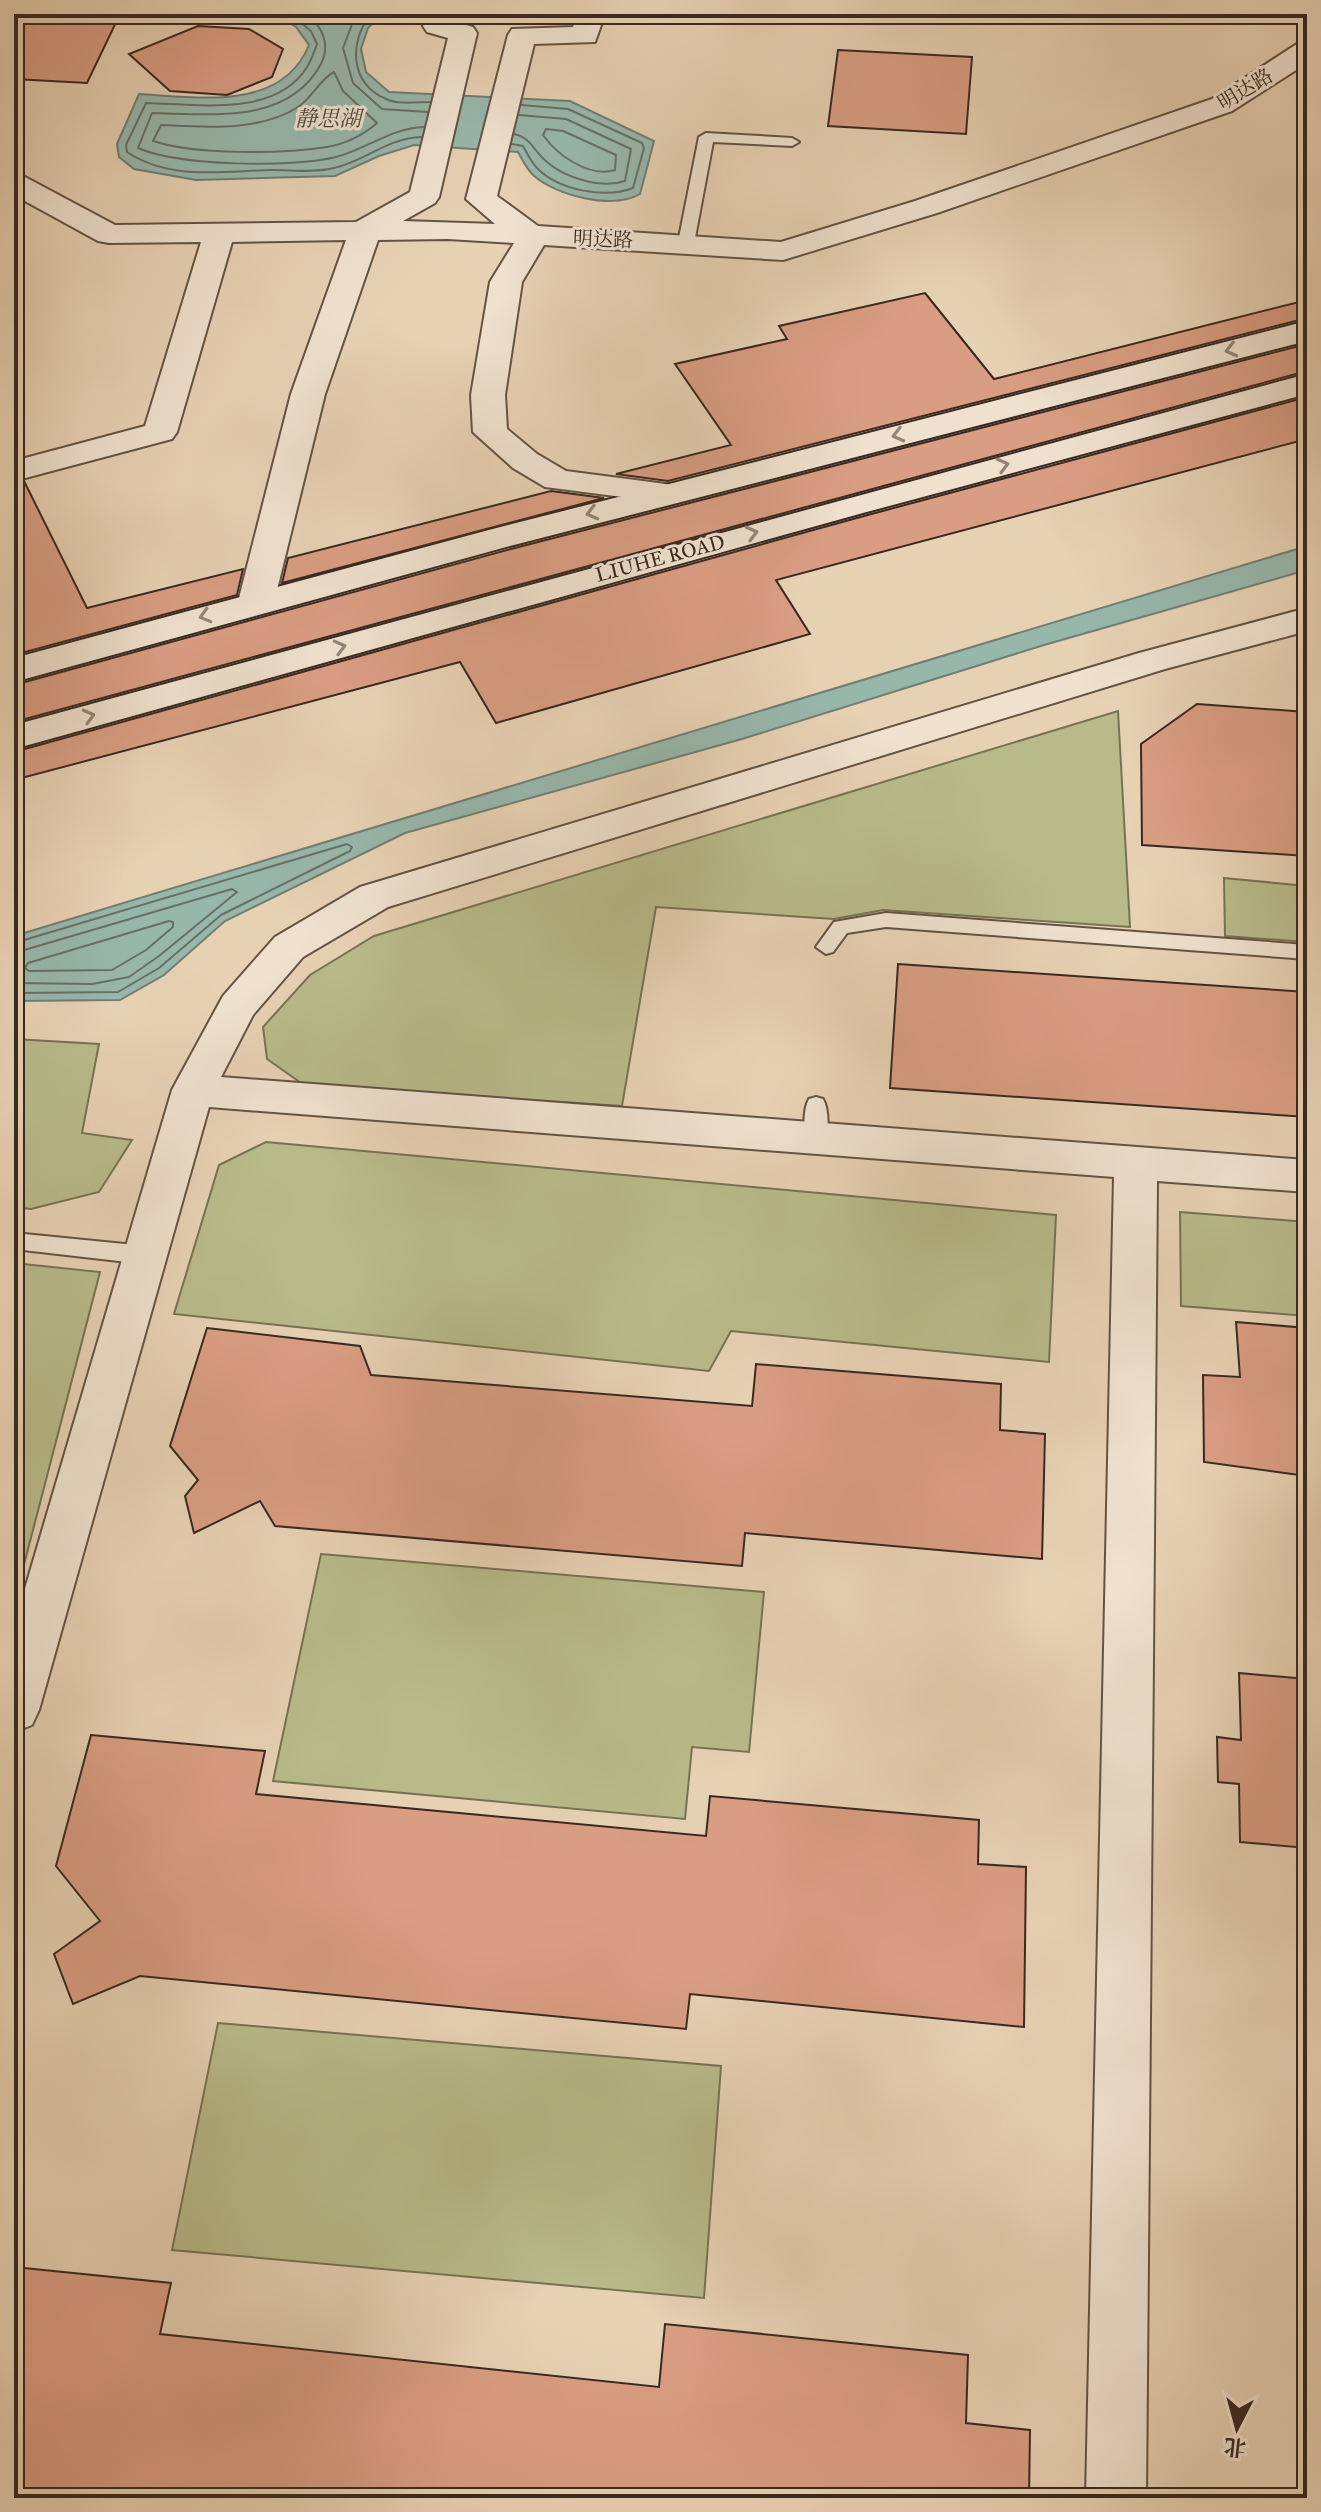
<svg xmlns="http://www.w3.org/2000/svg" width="1321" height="2512" viewBox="0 0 1321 2512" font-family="'IM FELL Great Primer','Noto Serif SC',serif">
<rect width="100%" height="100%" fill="#e7d1b3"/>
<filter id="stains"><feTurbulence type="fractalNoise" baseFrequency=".0025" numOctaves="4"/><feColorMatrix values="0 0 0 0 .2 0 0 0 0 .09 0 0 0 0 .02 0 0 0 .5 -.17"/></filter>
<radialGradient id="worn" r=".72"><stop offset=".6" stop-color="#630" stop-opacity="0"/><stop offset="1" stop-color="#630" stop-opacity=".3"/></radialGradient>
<g fill="#b8ba8a" stroke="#787255" stroke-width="2">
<polygon points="1118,711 1130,927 883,910 834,919 656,907 622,1106 304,1085 267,1059 263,1027 310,975 374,936"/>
<polygon points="1224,878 1307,886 1307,942 1225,936"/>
<polygon points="14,1039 99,1044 82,1133 132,1140 99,1192 31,1209 14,1207"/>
<polygon points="266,1142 1056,1215 1049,1362 731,1331 709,1371 174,1314 219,1165"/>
<polygon points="1180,1212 1307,1222 1307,1316 1181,1306"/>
<polygon points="14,1263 100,1272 14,1603"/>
<polygon points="321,1554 764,1592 749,1752 692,1747 685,1819 273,1781"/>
<polygon points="218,2023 721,2066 704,2298 172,2250"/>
</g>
<g fill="#97b7ab" stroke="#717e73" stroke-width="2">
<path d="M275 14H382L368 28 361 49 366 72 389 92 570 101 654 141 640 194C613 210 555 196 532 174 526 168 522 159 518 152L414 145 379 156 335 176 196 180 134 169 119 157 117 144 139 94C198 97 282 112 309 45L296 27Z"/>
<polygon points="1307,546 1307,570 1044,645 742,739 405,833 225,921 164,975 120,1000 14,1001 14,936"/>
</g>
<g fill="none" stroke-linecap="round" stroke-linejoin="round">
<g stroke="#687066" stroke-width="2">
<path d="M290 14 311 31 317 44C314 52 311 61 307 67 276 118 195 104 146 103L126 145 127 152C171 181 222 171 272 170 292 170 314 173 334 168 365 161 388 138 421 137"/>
<path d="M308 14C322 28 331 44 321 64 288 125 211 114 152 113L138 148C179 166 292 168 336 157 367 149 391 128 424 127"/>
<polyline points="356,14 343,48 353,83 382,109 428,112"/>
<path d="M371 14C349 41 349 83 386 99 399 105 416 102 430 102"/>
<path d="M334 72 343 91 377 123C363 135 345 144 327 147 282 154 195 155 153 141L161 125C205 127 259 132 298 107 312 98 320 79 334 72Z"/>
<path d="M546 129 563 131 616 155 615 170C589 178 557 155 543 135Z"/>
<path d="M514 134C532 138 534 152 547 162 565 178 602 189 625 181L631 149 566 119 519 115"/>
<path d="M512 144 523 146C527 153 531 162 537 168 558 190 605 199 633 188L644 148 642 143 568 109 521 105"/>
<polygon points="169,921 173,922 173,927 146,950 112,970 29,971 25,968 28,963"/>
<polyline points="14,943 347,844 352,847 350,851 221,915 159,968 118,992 14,993"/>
<polyline points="14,953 232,889 237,892 159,956 129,977 92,984 14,983"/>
</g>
</g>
<g fill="#d99d83" stroke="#392920" stroke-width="2">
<polygon points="14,14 120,14 87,83 14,79"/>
<polygon points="198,26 249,29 283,49 272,77 227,95 170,91 129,54"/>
<polygon points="838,50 972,57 966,134 828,126"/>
<polygon points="925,293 994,379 1307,300 1307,318 668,481 616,474 731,445 675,364 787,339 779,326"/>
<polygon points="1307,344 1307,371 14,722 14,685 511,549"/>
<polygon points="1307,397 1307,439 776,580 810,634 496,723 460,662 14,780 14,752 864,516"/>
<polygon points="24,481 87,608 243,569 237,595 14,655 14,484"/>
<polygon points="551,491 604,498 282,583 288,558"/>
<polygon points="1197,704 1307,712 1307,856 1142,845 1141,744"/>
<polygon points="898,964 1307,992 1307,1117 890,1088"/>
<polygon points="1236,1322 1307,1328 1307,1476 1204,1462 1203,1375 1240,1377"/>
<polygon points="207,1328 360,1346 371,1375 752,1406 756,1364 1001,1384 1000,1430 1045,1434 1042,1559 745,1533 742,1566 275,1526 260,1501 194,1533 185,1496 198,1480 170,1446"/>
<polygon points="1239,1673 1307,1679 1307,1848 1240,1842 1239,1784 1218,1782 1217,1737 1241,1740"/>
<polygon points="91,1735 265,1751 256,1794 706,1836 710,1796 979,1820 978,1864 1026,1867 1024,2027 690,1994 686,2029 140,1976 73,2004 54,1954 100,1921 56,1866"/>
<polygon points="14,2267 171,2283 160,2334 659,2387 665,2324 968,2355 966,2423 1030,2430 1029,2498 14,2498"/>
</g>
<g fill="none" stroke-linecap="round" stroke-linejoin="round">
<defs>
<g id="service">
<polygon points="706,133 792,138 799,142 792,146 713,142 694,243 686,248 678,243 699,137"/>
<polygon points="886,913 1307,945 1307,959 886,927 847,933 833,952 826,954 816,947 834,922"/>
<path d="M816 1097 823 1099C829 1110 829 1132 824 1143H808C803 1132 803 1110 809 1099Z"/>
<polygon points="14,1233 145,1246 153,1249 156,1255 153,1261 145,1264 14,1249"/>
</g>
<g id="minor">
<polygon points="426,14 454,14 452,21 473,27 477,33 439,197 435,203 403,221 495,224 466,199 508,35 512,29 573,27 577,14 605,14 595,42 534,44 497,196 538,226 781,242 915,201 1212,99 1297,44 1307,41 1307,63 1232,111 937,213 783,260 544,245 522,282 505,395 507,429 537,454 566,471 681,486 686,493 681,500 669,503 545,487 513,468 473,432 471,395 490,282 514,243 448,239 378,240 325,394 274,602 269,610 256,613 243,610 238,602 291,394 346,240 232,242 177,432 172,439 14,481 14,461 145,426 201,242 109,243 98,241 14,195 14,174 25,177 115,225 356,222 410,192 448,38 427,32 423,26"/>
<polygon points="1307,608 1307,631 1165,669 388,907 303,957 253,1015 221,1077 1307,1160 1307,1192 1157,1181 1146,2498 1086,2498 1114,1177 209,1107 39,1710 32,1725 14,1732 14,1626 172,1090 223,996 275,937 360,887 1139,653"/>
</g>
<g id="secondary">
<polygon points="1307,321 1307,341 510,546 14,682 14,658 485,531"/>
<polygon points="1307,374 1307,394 863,513 14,749 14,725"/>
</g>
</defs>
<use href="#service" stroke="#645345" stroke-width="4"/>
<use href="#minor" stroke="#645345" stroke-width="4"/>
<use href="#secondary" stroke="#392920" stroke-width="4"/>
<use href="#service" fill="#efe1ce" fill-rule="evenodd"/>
<use href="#minor" fill="#efe1ce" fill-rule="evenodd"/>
<use href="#secondary" fill="#efe1ce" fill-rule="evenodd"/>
</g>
<defs><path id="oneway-chevron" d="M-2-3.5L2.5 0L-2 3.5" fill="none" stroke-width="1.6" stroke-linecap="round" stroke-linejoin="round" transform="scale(2)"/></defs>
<g stroke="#948577">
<use href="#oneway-chevron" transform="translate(1231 350) rotate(166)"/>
<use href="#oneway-chevron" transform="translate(898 435) rotate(166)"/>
<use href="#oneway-chevron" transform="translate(1003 465) rotate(-15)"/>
<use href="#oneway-chevron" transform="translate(592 513) rotate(165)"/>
<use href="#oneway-chevron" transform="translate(752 533) rotate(-15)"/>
<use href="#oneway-chevron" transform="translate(205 616) rotate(164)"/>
<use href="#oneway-chevron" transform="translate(340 647) rotate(-15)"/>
<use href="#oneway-chevron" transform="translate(89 716) rotate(-15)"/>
</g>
<g text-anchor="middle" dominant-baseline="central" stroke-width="6" stroke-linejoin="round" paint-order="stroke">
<g font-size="20" fill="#392920" stroke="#efe1ce">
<text transform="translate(1245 89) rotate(-31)">明达路</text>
<text transform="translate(603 239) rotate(2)">明达路</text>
<text transform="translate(660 558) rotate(-15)">LIUHE ROAD</text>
</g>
<g font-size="22" font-style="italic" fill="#504c43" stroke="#efe1ce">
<text x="328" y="118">静思湖</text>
</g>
</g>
<rect width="1321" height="2512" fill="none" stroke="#e7d1b3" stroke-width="48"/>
<rect x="16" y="16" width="1289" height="2480" fill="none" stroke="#392920" stroke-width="4"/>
<rect x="24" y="24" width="1273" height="2464" fill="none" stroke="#392920" stroke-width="2"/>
<g transform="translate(1237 2428) rotate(186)" stroke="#efe1ce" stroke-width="6" paint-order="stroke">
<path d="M0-6L14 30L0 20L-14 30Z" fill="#392920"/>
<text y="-12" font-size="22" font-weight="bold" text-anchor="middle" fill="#392920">北</text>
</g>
<rect width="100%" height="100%" filter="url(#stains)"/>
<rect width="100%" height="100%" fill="url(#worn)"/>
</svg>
